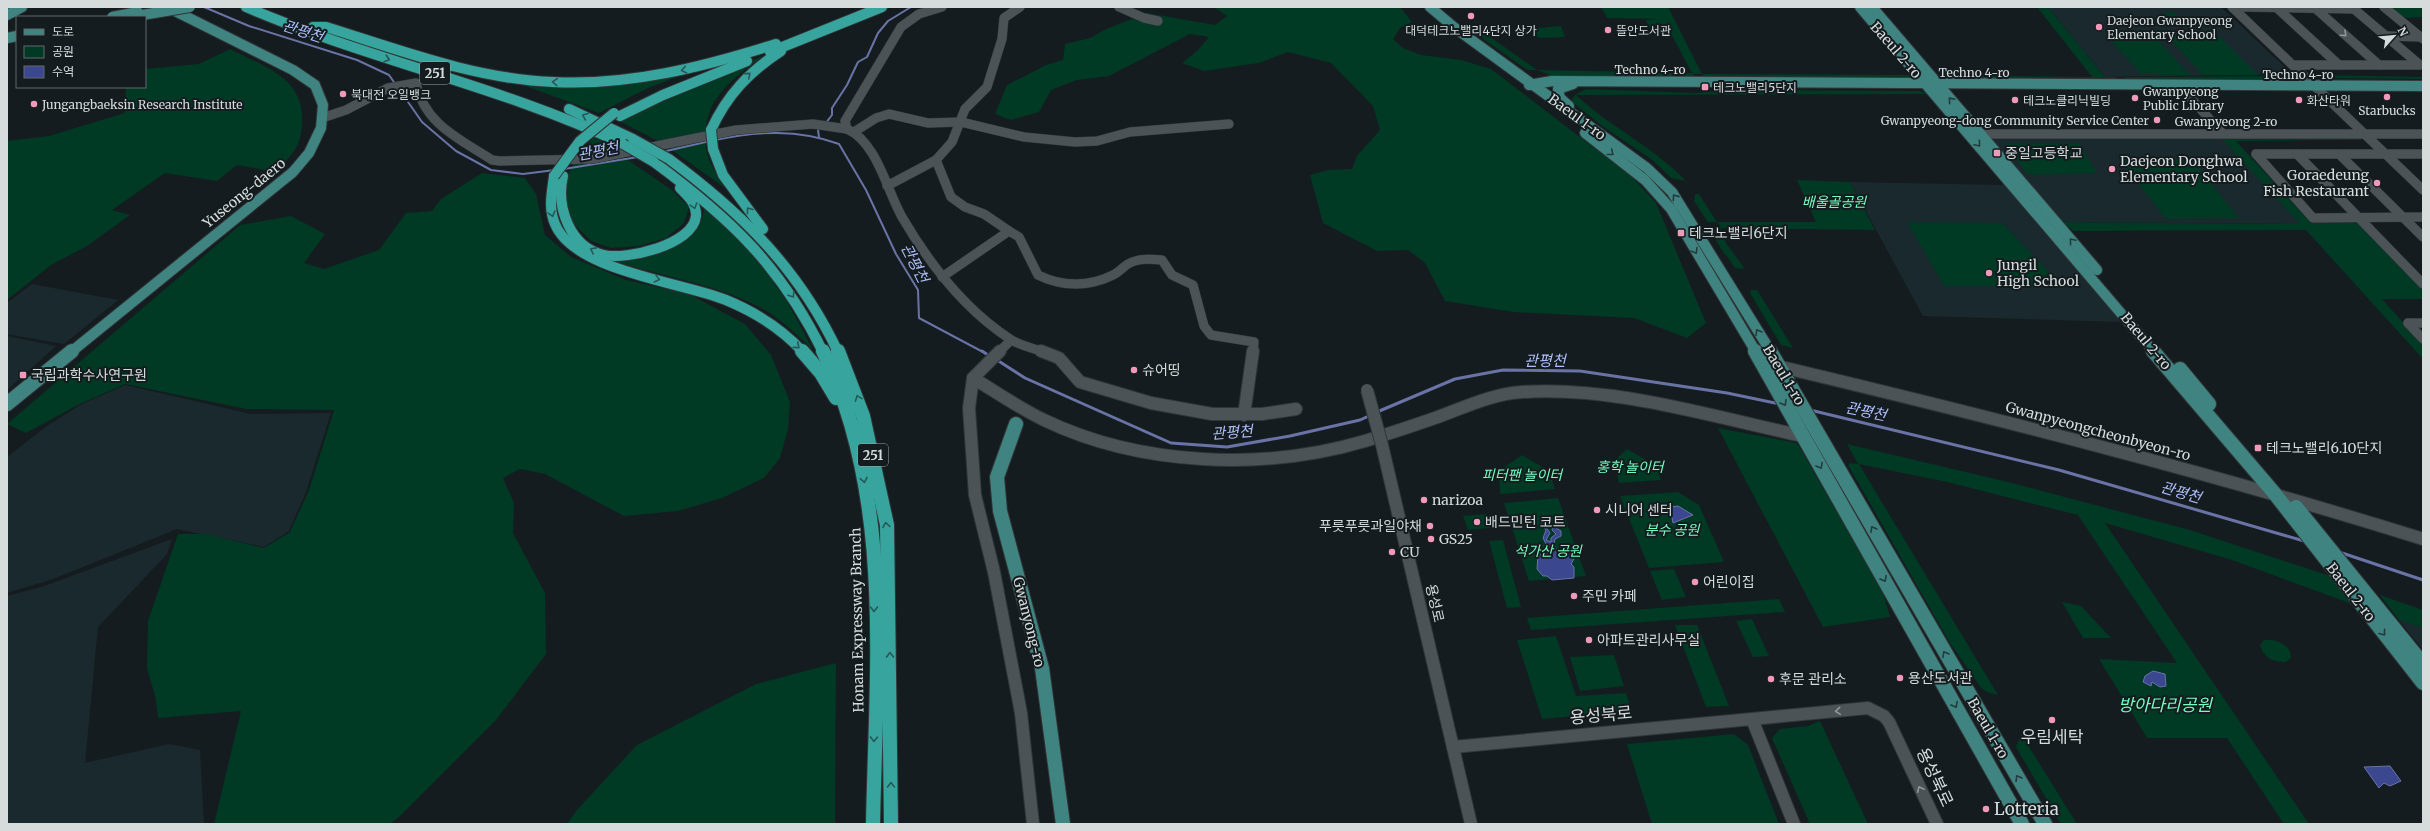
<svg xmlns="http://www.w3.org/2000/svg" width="2430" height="831" viewBox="0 0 2430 831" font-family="Merriweather,'Noto Sans KR',serif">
<rect width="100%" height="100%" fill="#151c1f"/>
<g fill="#1a292d">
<polygon points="2048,7 2221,7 2292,74 2105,77"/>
<polygon points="1993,138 2223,139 2301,224 2060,222 1990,141"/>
<polygon points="1850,182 2004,185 2121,322 1923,316"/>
<polygon points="32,284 118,300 64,344 7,334 7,303"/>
<polygon points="7,336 56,346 7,390"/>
<polygon points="125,385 251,414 331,413 306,492 289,531 264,547 177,529 53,579 7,593 7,457 47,426 80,405"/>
<polygon points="172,539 167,554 98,627 85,763 169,744 200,750 204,824 7,824 7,596 44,586"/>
<polygon points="2399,620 2423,628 2423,650"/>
</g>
<g fill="#003924">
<polygon points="1214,7 1400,7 1412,22 1400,28 1393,39 1403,48 1421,55 1461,60 1491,69 1632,177 1656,203 1706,323 1687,338 1634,318 1513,312 1445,301 1425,263 1408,250 1377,251 1323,223 1310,175 1328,170 1352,169 1357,156 1380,130 1373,106 1331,63 1288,52 1259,63 1204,71 1182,63 1198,50 1209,37 1190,34 1109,76 1077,80 1051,90 1039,112 1011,120 995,114 1007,85 1046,65 1063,60 1065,44 1090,38 1106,29 1147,13 1215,25 1227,16"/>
<polygon points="1601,7 1668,7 1702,74 1912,75 1907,79 1705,78 1702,74 1693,74 1694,77 1550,75 1537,70 1527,70 1482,38 1482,35 1486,34 1537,70 1692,73 1668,28 1650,28 1645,20 1656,19 1607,18"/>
<polygon points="2037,7 2048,7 2105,77 2116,77 2119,79 2000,79 1941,75 2092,77"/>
<polygon points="2389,7 2423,7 2423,17 2401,18"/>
<polygon points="2174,12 2179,17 2210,17 2220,27 2178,28 2164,13"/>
<polygon points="1561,26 1565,37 1539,38 1526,29"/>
<polygon points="2106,35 2154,36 2190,75 2141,74"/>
<polygon points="2167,36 2219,36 2258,75 2203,75"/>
<path d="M230 49C263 66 305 78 302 122 302 130 300 141 296 148 291 157 282 164 276 172L237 165 217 181 165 173 112 210 130 215 87 246 51 265 7 300V141L49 136 125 113 126 87H145V69L199 64Z"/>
<path d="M765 55C729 81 698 103 707 153 709 164 720 178 725 188L662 143 619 121 665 96Z"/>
<polygon points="692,71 646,89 599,113 509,80 549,84"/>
<polygon points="2318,75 2423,77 2423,79 2324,78"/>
<polygon points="2290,76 2288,79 2130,81 2124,77"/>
<path d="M1586 89 1695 93 1731 90 1920 91 1928 94 1576 95C1610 127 1654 147 1686 181L1671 178 1651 159 1602 126 1571 101 1575 95Z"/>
<polygon points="594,137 619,151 577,157"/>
<polygon points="2356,137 2362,140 2236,141 2311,223 2353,222 2361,225 2423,289 2423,299 2382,299 2423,345 2423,359 2306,230 2074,231 2060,222 2300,224 2223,140 2171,138"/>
<polygon points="2005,143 2079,143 2097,173 2033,175 2026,173"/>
<polygon points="619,154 672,190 689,207 684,223 666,238 639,246 611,248 591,241 574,224 566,208 566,178 575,161"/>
<polygon points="2118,158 2191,159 2239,218 2166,219"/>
<polygon points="482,173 525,178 536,194 545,235 571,257 626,280 689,294 745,324 771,355 790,402 788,429 780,458 764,478 722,498 678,511 624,516 545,474 520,469 503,478 514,503 513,533 545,593 546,654 496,720 399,817 390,824 214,824 241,711 158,718 155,695 147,669 148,621 178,534 205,534 264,548 290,532 309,490 334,410 246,409 125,384 78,405 26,433 7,424 240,225 291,216 325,234 304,263 324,269 379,250 406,213 432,211 441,199"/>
<path d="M1797 180 1850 182 1875 230 1721 228 1726 243 1745 269 1735 268C1725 251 1718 251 1713 229L1721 227 1717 222H1708L1694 201 1695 194H1699L1717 222H1816Z"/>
<path d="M704 206C734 233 763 264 785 299 795 315 804 333 813 350 797 335 780 318 761 308 713 282 658 277 607 258L689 234 702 219Z"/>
<polygon points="1907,222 2002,223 2054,277 2046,277 2041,286 1944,286"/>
<polygon points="1751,290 1757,290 1793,348 1781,345 1750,293"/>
<polygon points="1718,428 1797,443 1882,589 1890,617 1823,627"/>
<polygon points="1847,444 2008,482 2190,530 2330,576 2352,604 2232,560 2105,523 2309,824 2284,824 2227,738 2147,738 2099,659 2177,663 2078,515 1947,482 1859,464 1998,695 1987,692 1981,688 1950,643 1848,465 1850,463 1858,464"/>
<polygon points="1627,449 1655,465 1661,480 1619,483 1614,461"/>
<polygon points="1522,455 1549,471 1555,489 1500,494 1499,471"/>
<polygon points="1678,492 1699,505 1724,562 1649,568 1620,496"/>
<polygon points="1558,498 1586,576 1529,581 1504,503"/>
<polygon points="1486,514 1490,528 1468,530 1463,516"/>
<polygon points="1503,540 1521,607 1507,608 1489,541"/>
<polygon points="1674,569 1686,597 1662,600 1650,571"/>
<polygon points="2380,595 2423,610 2423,628 2399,620"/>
<polygon points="1779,599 1785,612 1531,630 1527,618"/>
<polygon points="2062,602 2081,606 2111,638 2083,638"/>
<polygon points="1752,619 1769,656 1753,657 1736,621"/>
<polygon points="1675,625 1697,625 1729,706 1706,707"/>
<polygon points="1556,636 1576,696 1626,693 1632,711 1542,719 1517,640"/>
<path d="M2264 640C2275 638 2292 645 2291 658L2286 662C2275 663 2262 657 2260 645Z"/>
<polygon points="1614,655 1624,686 1580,691 1570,657"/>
<polygon points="836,663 835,824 567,824 576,811 637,745 756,684"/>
<polygon points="1820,721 1868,824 1810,824 1772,738 1780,729 1808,726"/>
<polygon points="1734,734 1748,745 1779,824 1652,824 1627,744"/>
<polygon points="2021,734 2077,824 2061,824 2016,747"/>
</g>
<g fill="#3b478f" stroke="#6a73a6">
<polygon points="1678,506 1693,515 1673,523 1670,507"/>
<path d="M1543 515 1548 518 1544 524 1550 533 1546 540 1551 542V538L1556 534 1552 530 1553 526 1561 531V536L1555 539 1554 544 1558 553H1560L1559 551C1568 550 1571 551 1574 559L1571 564 1574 567V578L1552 580 1547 576H1543L1537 569 1538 555 1547 554V546L1543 538 1546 530 1541 523 1544 519Z"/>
<polygon points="2153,671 2165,674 2166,686 2160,687 2152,682 2151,686 2143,682 2145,676"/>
<polygon points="2390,766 2401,781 2390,786 2384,783 2379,788 2364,767"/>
</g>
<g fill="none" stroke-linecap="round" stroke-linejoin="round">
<g stroke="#6a73a6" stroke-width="2">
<polyline points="204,7 249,26 357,60 389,75 396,85"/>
<polyline points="399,89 422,122 456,151 491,170 523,174 555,170"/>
<polyline points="825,124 832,115 832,108 847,85 858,62 867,57 878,33 888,21 911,7"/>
<polyline points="819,137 818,130 822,127"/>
<path d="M715 140C757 131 798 129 839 144L866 190 896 254 918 290 919 318 983 352"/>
<polyline points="662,152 710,141"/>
<polyline points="564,169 638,157"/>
</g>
<g stroke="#6a73a6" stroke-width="3">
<polyline points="982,351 991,357"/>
<polyline points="997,360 1025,378 1171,443 1227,447 1290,436 1360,420 1371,415"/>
<polyline points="1810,410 2059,470 2304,541"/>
<polyline points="1377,412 1455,379 1503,370 1580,371 1727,393 1780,404"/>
<polyline points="2339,552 2423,580"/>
</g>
<defs>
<g id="minor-far1">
<path d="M942 7 919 14 901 27 845 121 847 129C877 142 887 191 902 217 930 265 964 309 1010 339 1020 346 1033 348 1044 352"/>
<polyline points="1119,7 1144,18 1158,21"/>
<polyline points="2232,7 2423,190"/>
<polyline points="2244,7 2354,9 2420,65 2293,65"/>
<polyline points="2384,7 2423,39"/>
<polyline points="2277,8 2339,65"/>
<polyline points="2315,8 2379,65"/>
<polyline points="2387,36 2420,37"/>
<polyline points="2179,85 2222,133"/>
<path d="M322 118 346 110 388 88 416 83C424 124 460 139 492 160L500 161 592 159 736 130 813 124 847 129"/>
<polyline points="854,132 876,118 889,114 928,123 961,122 1024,137 1075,142 1097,141 1130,132 1229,124"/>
<polyline points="1981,134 2423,134"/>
<polyline points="2256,154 2313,218 2423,217"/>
<polyline points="2256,154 2423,154"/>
<polyline points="2297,154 2423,284"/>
<polyline points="2339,154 2423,237"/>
<polyline points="936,160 951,197 965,207 984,214 1009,231 942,277"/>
<polyline points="887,186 936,160 952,142 965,109 987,87 1002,39 1004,18 1020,7"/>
<path d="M1009 231 1019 237 1038 275C1062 287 1089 287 1113 275 1119 272 1123 267 1128 264 1138 258 1151 259 1162 260L1172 275 1193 285 1204 326 1211 335 1254 342 1253 352"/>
<polyline points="2408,323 2423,339"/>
<polyline points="2408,323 2423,323"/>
<polyline points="999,352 1011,340"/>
</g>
<g id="minor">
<polyline points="1000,351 973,378 969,408 975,495 994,572 1021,713 1033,824"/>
<polyline points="1041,351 1059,358 1080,382 1151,403 1212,414 1262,414 1296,409"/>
<path d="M1773 365C1991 417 2209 472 2423 539"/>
<path d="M973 378C996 392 1019 408 1044 420 1140 466 1264 471 1365 441 1388 434 1412 426 1435 418 1463 408 1491 394 1522 392 1616 386 1712 417 1803 436"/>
<polyline points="1244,415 1253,351"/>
<polyline points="1382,445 1471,824"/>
<polyline points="1752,719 1868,708 1884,716 1889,722 1937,824"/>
<polyline points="1453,747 1752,719 1794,824"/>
</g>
<g id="major-far1">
<polyline points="1430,7 1455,28 1647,168 1672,192 1771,352"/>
<polyline points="1860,7 2154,352"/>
<polyline points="1872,7 2097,270"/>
<polyline points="7,15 22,7"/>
<polyline points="7,38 17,36"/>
<polyline points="1529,85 1552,81 2423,86"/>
<polyline points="1569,106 1560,98 1558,89 1573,84"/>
<polyline points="1585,133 1645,180 1671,209 1756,352"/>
<polyline points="71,352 293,172 309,153 321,128 323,105 315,85 293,70 167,7"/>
</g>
<g id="major">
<polyline points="1755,351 2022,824"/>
<polyline points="1770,351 2045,824"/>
<polyline points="2153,351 2275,494 2423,683"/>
<polyline points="2180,369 2209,404"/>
<polyline points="7,404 72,351"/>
<polyline points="1016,424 997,477 1000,511 1042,668 1063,824"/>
<polyline points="2296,507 2423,664"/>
</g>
<g id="highway-far1">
<path d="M246 7C369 60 501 86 623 144"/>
<path d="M313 27H326C400 50 475 79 553 82 629 86 703 67 776 44"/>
<polyline points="770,52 882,7"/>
<polyline points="569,109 633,139"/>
<polyline points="620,116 663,95 747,61"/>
<path d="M711 130C727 95 749 72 781 51"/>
<polyline points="713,149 723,175 763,229"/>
<path d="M669 159C742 213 799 269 838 352"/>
<path d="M654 162C730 218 781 266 823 352"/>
<path d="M554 176C552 192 548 208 555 224 574 271 682 282 726 300 755 312 782 329 803 352"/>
<path d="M563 176C556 206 569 247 604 255 627 260 693 245 696 216 697 204 688 196 680 188"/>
</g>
<g id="highway">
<polyline points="802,351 821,373 836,398"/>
<path d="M823 351C894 497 876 667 873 824"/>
<polyline points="838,351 863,416 887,525 891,824"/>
</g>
</defs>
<use href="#minor-far1" stroke="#313637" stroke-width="10"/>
<use href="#minor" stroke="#313637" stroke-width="14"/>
<use href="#major-far1" stroke="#313637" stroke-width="12"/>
<use href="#major" stroke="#313637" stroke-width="16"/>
<use href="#highway-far1" stroke="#313637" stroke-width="12"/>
<use href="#highway" stroke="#313637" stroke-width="16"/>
<use href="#minor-far1" stroke="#4b5356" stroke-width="9"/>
<use href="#minor" stroke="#4b5356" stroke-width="12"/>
<use href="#major-far1" stroke="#408481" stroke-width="10"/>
<use href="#major" stroke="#408481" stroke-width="14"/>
<use href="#highway-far1" stroke="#38a49e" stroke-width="10"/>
<use href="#highway" stroke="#38a49e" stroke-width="14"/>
<defs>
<polyline id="minor-bridge" points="1367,390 1382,445"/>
<g id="major-bridge">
<polyline points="112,17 138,12"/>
<polyline points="130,17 190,7"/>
</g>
<g id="highway-bridge">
<polyline points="711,130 713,149"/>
<polyline points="633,139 669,159"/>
<polyline points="623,144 654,162"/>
<polyline points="554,176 580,141 614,113"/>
</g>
</defs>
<use href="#minor-bridge" stroke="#313637" stroke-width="14" stroke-linecap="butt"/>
<use href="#major-bridge" stroke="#313637" stroke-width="12" stroke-linecap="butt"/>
<use href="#highway-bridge" stroke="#313637" stroke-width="12" stroke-linecap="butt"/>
<use href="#minor-bridge" stroke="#4b5356" stroke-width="12"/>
<use href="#major-bridge" stroke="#408481" stroke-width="10"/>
<use href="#highway-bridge" stroke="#38a49e" stroke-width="10"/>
</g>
<defs><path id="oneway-chevron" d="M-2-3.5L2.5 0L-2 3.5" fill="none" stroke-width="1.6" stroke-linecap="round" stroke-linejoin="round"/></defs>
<g stroke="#909799">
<use href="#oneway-chevron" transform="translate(2344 34) rotate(42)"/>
<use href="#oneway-chevron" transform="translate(1838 711) rotate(175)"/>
<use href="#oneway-chevron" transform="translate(1920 789) rotate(-115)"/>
</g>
<g stroke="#255958">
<use href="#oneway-chevron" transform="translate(387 59) rotate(18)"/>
<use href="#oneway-chevron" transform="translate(684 70) rotate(168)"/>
<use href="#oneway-chevron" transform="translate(748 75) rotate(-41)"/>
<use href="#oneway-chevron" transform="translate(555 82) rotate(-177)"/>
<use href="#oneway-chevron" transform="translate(585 116) rotate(-157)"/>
<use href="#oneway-chevron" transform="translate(694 206) rotate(73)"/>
<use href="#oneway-chevron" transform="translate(749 210) rotate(-127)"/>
<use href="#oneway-chevron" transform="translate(552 214) rotate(74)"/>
<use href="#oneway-chevron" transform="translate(593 250) rotate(-152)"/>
<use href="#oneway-chevron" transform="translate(657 279) rotate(14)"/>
<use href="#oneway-chevron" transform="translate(792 295) rotate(58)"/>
<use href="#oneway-chevron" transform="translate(797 346) rotate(40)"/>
<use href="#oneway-chevron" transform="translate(858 398) rotate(-111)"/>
<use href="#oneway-chevron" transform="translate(864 480) rotate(79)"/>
<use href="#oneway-chevron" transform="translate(886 525) rotate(-99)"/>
<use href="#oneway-chevron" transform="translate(874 609) rotate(90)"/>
<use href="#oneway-chevron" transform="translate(890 655) rotate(-91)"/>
<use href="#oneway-chevron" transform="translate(874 739) rotate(91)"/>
<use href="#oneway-chevron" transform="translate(891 785) rotate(-90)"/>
</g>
<g stroke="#223b3c">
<use href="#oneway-chevron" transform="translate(1951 100) rotate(-131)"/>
<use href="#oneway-chevron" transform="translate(1978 144) rotate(50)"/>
<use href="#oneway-chevron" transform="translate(1611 153) rotate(39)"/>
<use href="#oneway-chevron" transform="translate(1675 197) rotate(-125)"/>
<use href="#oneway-chevron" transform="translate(2072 241) rotate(-130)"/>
<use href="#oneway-chevron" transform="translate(1695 251) rotate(59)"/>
<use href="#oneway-chevron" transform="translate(1758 332) rotate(-121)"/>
<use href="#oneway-chevron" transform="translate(1784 403) rotate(60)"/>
<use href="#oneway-chevron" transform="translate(1820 466) rotate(61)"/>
<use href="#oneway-chevron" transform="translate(1873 529) rotate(-120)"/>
<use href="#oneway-chevron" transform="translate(1884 579) rotate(61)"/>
<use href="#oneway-chevron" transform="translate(2383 633) rotate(52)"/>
<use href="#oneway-chevron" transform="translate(1945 654) rotate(-120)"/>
<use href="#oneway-chevron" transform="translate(1955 705) rotate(61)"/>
<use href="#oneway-chevron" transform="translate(2018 778) rotate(-121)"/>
</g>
<g fill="#ef9ab9" stroke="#151c1f" stroke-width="1.5">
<circle cx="1471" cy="16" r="4"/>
<circle cx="2099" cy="27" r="4"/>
<circle cx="1608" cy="30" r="4"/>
<rect x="1701" y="83" width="8" height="8" rx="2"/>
<circle cx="343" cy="94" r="4"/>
<circle cx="2387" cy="97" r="4"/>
<circle cx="2135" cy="98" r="4"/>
<circle cx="2015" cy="100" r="4"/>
<circle cx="2299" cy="100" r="4"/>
<circle cx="34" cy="104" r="4"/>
<circle cx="2157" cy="120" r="4"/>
<rect x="1993" y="149" width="8" height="8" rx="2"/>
<circle cx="2112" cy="169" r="4"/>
<circle cx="2377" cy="183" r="4"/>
<rect x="1677" y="229" width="8" height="8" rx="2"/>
<circle cx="1989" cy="273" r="4"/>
<circle cx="1134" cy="370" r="4"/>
<rect x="19" y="371" width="8" height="8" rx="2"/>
<rect x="2254" y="444" width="8" height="8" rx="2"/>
<circle cx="1424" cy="500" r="4"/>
<circle cx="1597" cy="510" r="4"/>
<circle cx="1477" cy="522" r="4"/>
<circle cx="1430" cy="526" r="4"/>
<circle cx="1431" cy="539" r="4"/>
<circle cx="1392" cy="552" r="4"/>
<circle cx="1695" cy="582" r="4"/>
<circle cx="1574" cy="596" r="4"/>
<circle cx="1589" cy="640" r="4"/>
<circle cx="1900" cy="678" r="4"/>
<circle cx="1771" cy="679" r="4"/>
<circle cx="2052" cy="720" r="4"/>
<circle cx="1986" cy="809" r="4"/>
</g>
<g text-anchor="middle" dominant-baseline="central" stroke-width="4" stroke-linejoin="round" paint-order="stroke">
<g font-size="12" fill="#d6dbdc" stroke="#151c1f" text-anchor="start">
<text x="2107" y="20">Daejeon Gwanpyeong<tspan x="2107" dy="14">Elementary School</tspan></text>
<text x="1471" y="30" text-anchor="middle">대덕테크노밸리4단지 상가</text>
<text x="1616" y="30">뜰안도서관</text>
<text x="1713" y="87">테크노밸리5단지</text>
<text x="2143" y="91">Gwanpyeong<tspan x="2143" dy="14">Public Library</tspan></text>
<text x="351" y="94">북대전 오일뱅크</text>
<text x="2023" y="100">테크노클리닉빌딩</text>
<text x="2307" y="100">화산타워</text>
<text x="42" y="104">Jungangbaeksin Research Institute</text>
<text x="2387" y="110" text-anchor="middle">Starbucks</text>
<text x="2149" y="120" text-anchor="end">Gwanpyeong-dong Community Service Center</text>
</g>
<g font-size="12" fill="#d6dbdc" stroke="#151c1f">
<text x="1650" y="69">Techno 4-ro</text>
<text x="1974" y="72">Techno 4-ro</text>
<text x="2298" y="74">Techno 4-ro</text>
<text x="2226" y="121">Gwanpyeong 2-ro</text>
</g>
<g fill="#151c1f" stroke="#9ca2a3" stroke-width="1">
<rect x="420" y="62" width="30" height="22" rx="3"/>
<rect x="858" y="444" width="30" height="22" rx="3"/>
</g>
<g font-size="13" font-weight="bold" fill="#d6dbdc">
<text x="435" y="73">251</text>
<text x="873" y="455">251</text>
</g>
<g font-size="14" fill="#d6dbdc" stroke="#151c1f">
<text transform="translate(1896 50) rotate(49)">Baeul 2-ro</text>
<text transform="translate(1577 117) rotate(36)">Baeul 1-ro</text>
<text transform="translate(244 193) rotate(-39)">Yuseong-daero</text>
<text transform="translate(2146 341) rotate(50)">Baeul 2-ro</text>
<text transform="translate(1784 375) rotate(59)">Baeul 1-ro</text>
<text transform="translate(2098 431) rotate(15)">Gwanpyeongcheonbyeon-ro</text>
<text transform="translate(2351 592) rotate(52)">Baeul 2-ro</text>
<text transform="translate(1435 603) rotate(77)">용성로</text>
<text transform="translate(857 620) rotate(-91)">Honam Expressway Branch</text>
<text transform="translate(1029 622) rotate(76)">Gwanyong-ro</text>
<text transform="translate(1988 728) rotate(60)">Baeul 1-ro</text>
</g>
<g font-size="14" fill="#d6dbdc" stroke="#151c1f" text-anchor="start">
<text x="2005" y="153">중일고등학교</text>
<text x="2120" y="161">Daejeon Donghwa<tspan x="2120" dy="16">Elementary School</tspan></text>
<text x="2369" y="175" text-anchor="end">Goraedeung<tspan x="2369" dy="16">Fish Restaurant</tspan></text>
<text x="1689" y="233">테크노밸리6단지</text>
<text x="1997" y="265">Jungil<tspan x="1997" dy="16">High School</tspan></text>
<text x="1142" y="370">슈어띵</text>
<text x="31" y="375">국립과학수사연구원</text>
<text x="2266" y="448">테크노밸리6.10단지</text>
<text x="1432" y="500">narizoa</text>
<text x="1605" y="510">시니어 센터</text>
<text x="1485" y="522">배드민턴 코트</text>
<text x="1422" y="526" text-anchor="end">푸릇푸릇과일야채</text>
<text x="1439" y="539">GS25</text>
<text x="1400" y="552">CU</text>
<text x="1703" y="582">어린이집</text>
<text x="1582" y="596">주민 카페</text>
<text x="1597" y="640">아파트관리사무실</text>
<text x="1908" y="678">용산도서관</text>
<text x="1779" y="679">후문 관리소</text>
</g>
<g font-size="14" font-style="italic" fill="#76fec0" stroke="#151c1f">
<text x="1834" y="202">배울골공원</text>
<text x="1630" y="467">홍학 놀이터</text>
<text x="1522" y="475">피터팬 놀이터</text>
<text x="1672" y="530">분수 공원</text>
<text x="1548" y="551">석가산 공원</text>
</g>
<g font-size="15" font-style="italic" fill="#aebefb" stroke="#151c1f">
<text transform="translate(303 31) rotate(18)">관평천</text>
<text transform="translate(598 151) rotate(-11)">관평천</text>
<text transform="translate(915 263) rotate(63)">관평천</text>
<text x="1545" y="360">관평천</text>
<text transform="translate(1866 411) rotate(12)">관평천</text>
<text transform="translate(1232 432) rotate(-4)">관평천</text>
<text transform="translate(2181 492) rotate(16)">관평천</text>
</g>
<g font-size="17" font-style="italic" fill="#76fec0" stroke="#151c1f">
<text x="2165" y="705">방아다리공원</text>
</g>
<g font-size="17" fill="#d6dbdc" stroke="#151c1f">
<text transform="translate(1601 715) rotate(-5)">용성북로</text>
<text transform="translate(1935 777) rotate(65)">용성북로</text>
</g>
<g font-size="17" fill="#d6dbdc" stroke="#151c1f">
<text x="2052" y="737">우림세탁</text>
<text x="1994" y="809" text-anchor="start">Lotteria</text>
</g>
</g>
<rect width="2430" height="831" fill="none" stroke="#d6dbdc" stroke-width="16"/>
<rect x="16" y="16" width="130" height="72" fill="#151c1f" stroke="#62686b"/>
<rect x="24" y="29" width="20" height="6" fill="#408481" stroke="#62686b"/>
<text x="52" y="36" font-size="12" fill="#d6dbdc">도로</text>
<rect x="24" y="46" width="20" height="12" fill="#003924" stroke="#62686b"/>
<text x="52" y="56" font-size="12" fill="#d6dbdc">공원</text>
<rect x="24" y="66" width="20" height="12" fill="#3b478f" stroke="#62686b"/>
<text x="52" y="76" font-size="12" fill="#d6dbdc">수역</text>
<g transform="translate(2394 36) rotate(63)" stroke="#151c1f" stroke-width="3" paint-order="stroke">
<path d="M0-3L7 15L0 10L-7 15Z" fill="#d6dbdc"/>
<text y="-6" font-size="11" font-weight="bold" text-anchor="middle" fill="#d6dbdc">N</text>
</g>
</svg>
